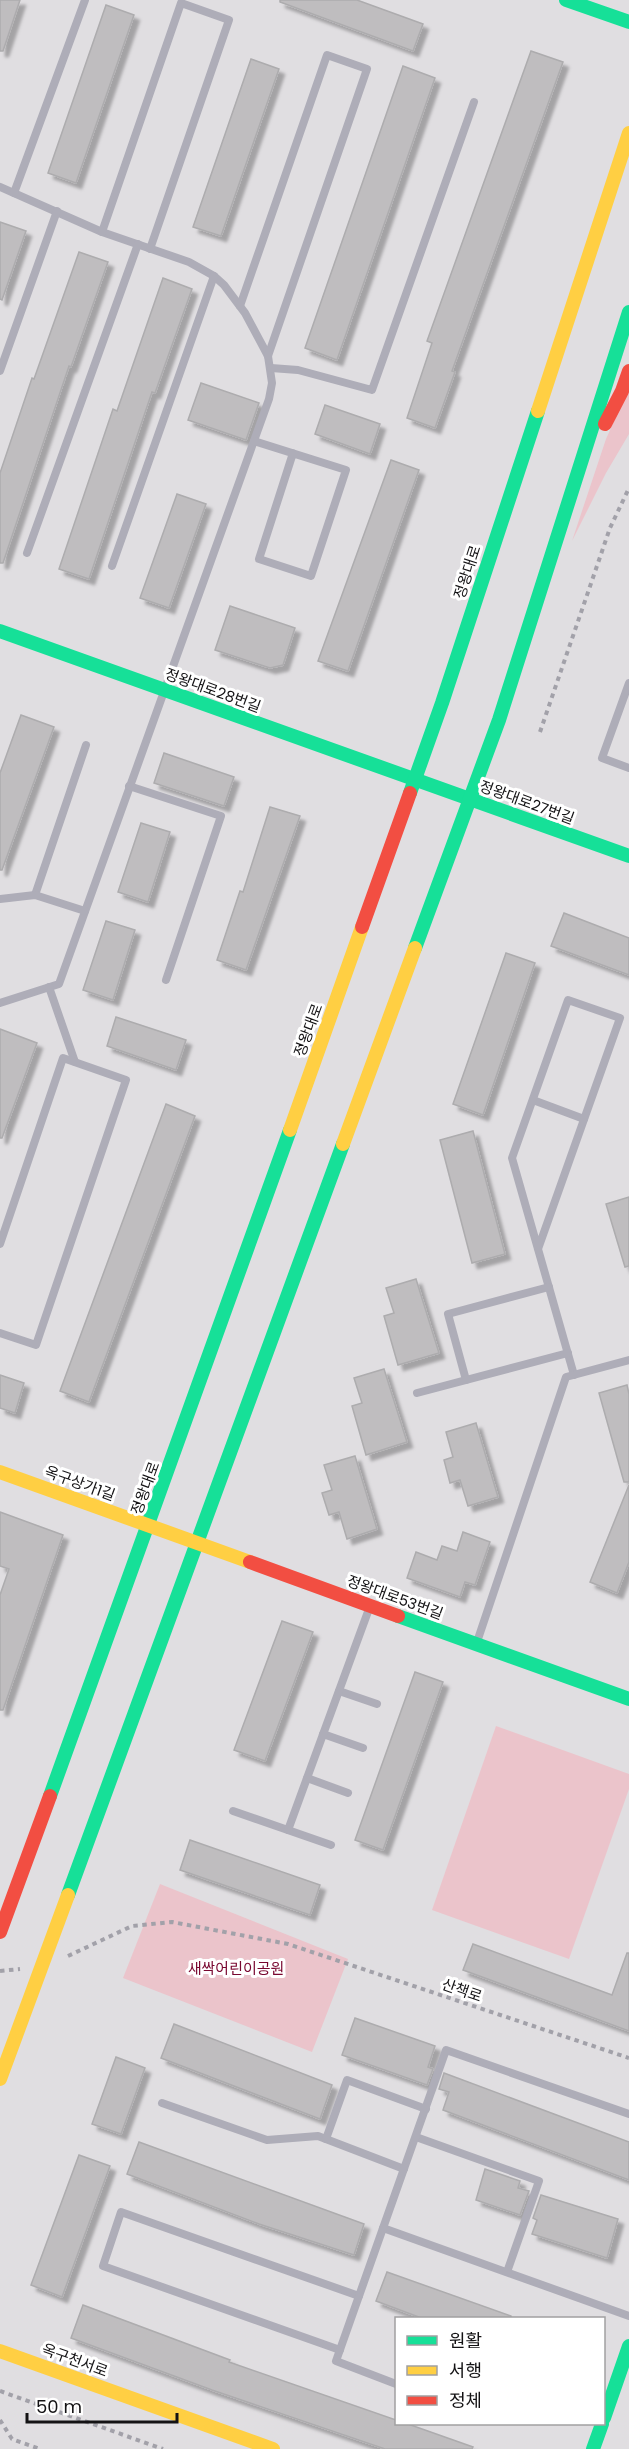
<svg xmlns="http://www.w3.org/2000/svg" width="629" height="2449" viewBox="0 0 629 2449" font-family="Poppins,'Noto Sans KR',sans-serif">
<defs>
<filter id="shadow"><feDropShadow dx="5.5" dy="5.5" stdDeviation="1.5" flood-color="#0004"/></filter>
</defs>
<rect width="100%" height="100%" fill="#e0dee1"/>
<g fill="#ebc4cb">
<polygon points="629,388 629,434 606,473 572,541 606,439"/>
<polygon points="496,1726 629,1774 629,1789 569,1959 432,1910"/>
<polygon points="160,1884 348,1959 312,2052 123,1978"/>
</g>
<g fill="#bfbdbf" stroke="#adacae" stroke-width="1.5" filter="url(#shadow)">
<polygon points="0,0 20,0 3,51 0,51"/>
<polygon points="280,0 357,0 423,24 413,51 280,2"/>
<polygon points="106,5 134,15 76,183 48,173"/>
<polygon points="531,51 563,62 452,371 455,372 435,428 407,418 432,343 427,341"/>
<polygon points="251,59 279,69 221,236 193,227"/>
<polygon points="403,66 435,78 337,360 305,348"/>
<polygon points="0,222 26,231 2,300 0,299"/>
<polygon points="79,252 108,262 71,367 69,366 3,563 0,563 0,473 32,378 34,379"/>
<polygon points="163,278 192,289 155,393 152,392 89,579 59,569 113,409 117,411"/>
<polygon points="201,383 259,403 246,440 188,420"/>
<polygon points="325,405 380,424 370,454 315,434"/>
<polygon points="391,460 419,470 348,671 318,661"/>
<polygon points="177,494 206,504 169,608 140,598"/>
<polygon points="230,606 295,628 283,665 270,668 215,650"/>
<polygon points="21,715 54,727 2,870 0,870 0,773"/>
<polygon points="164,753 234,777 224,806 154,783"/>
<polygon points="270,807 300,816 246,970 217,960 240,891 243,892"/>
<polygon points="141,823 170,832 148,902 118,892"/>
<polygon points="564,913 629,938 629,975 551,946"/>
<polygon points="106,921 135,930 113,1000 83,990"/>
<polygon points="506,953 535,963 483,1115 453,1104"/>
<polygon points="116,1017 186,1040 176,1070 107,1046"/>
<polygon points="0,1029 37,1043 2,1138 0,1138"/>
<polygon points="166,1104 195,1116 89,1402 60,1391"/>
<polygon points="473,1131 505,1254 472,1263 440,1140"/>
<polygon points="629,1197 629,1266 625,1267 606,1204"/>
<polygon points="416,1279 439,1353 398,1365 384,1316 394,1313 386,1288"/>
<polygon points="384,1369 407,1442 366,1455 352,1406 362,1403 354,1378"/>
<polygon points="0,1375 24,1383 15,1413 0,1408"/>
<polygon points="627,1385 629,1394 629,1482 624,1482 599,1393"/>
<polygon points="476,1423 498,1497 468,1506 460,1480 450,1483 444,1460 453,1457 446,1432"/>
<polygon points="355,1456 377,1529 347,1539 339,1512 329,1515 322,1493 332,1490 324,1465"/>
<polygon points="629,1485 629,1562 617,1593 590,1582"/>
<polygon points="0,1512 63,1535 3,1710 0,1710 0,1595 9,1569 0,1566"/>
<polygon points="463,1532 490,1542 475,1585 465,1582 460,1597 407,1578 416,1552 437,1560 442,1546 457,1551"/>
<polygon points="282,1621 313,1632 265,1761 234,1750"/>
<polygon points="415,1672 443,1682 383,1850 355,1840"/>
<polygon points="190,1840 320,1885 310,1915 180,1870"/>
<polygon points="473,1944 612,1995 627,1953 629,1953 629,2031 463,1970"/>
<polygon points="355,2018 435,2046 428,2067 433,2069 427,2085 342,2055"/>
<polygon points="174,2024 332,2085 320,2119 161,2058"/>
<polygon points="116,2057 145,2068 121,2134 92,2124"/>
<polygon points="444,2073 629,2142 629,2180 443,2110 449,2092 439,2089"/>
<polygon points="139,2142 364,2224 354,2255 259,2224 127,2174"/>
<polygon points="79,2155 110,2166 62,2297 31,2285"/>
<polygon points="485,2169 520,2181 518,2188 529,2191 520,2215 476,2200"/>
<polygon points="541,2195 618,2219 607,2258 532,2234 537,2220 533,2218"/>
<polygon points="387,2272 511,2316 511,2319 424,2319 376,2301"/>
<polygon points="83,2305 230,2360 229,2362 396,2420 396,2424 408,2424 473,2447 472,2449 385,2449 212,2390 71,2338"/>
</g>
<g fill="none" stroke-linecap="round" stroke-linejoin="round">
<g stroke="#a2a1a9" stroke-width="4" stroke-dasharray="4.5 4.5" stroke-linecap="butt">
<polyline points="540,732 610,528 629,488"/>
<polyline points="68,1956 132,1926 172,1922 288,1944 629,2058"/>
<polyline points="0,1971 20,1969"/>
<polyline points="0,2391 163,2449"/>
<polyline points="0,2420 12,2439 40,2449"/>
</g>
<g stroke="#aeadb8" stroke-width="8">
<polyline points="0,187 102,232 189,262 214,276 224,285 245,313 268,356 272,383 269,399 59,984 0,1003"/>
<polyline points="14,193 85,0"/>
<polyline points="102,232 181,3 229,20 150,249"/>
<polyline points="240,306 327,55 367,69 268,356"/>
<polyline points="271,368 298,370 372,390 474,102"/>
<polyline points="0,371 57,211"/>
<polyline points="254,441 346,470 311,576 259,559 293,453"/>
<polyline points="27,553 138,244"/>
<polyline points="112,566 214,276"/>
<polyline points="629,683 602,758 629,768"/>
<polyline points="129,786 221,816 166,980"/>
<polyline points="35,895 86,745"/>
<polyline points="0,899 35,895 85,911"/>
<polyline points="49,987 75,1062"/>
<polyline points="533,1100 584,1119"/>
<polyline points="0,1244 63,1058 126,1080 36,1345 0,1333"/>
<polyline points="538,1249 620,1018 568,1000 512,1158 574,1375"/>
<polyline points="466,1380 448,1314 549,1287"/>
<polyline points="417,1393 568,1353"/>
<polyline points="477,1642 566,1377 629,1360"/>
<polyline points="339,1691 377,1704"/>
<polyline points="323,1734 363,1748"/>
<polyline points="307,1778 348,1793"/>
<polyline points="233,1811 331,1845"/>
<polyline points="288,1830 370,1606"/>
<polyline points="162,2103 267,2140 318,2136 404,2169"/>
<polyline points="416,2137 539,2181 507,2272"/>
<polyline points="326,2139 347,2080 426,2109"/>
<polyline points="383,2228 629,2316"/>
<polyline points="340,2350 103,2266 121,2212 359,2296"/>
<polyline points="396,2384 336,2361 446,2050 629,2114"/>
</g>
<g stroke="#16e098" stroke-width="14">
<polyline points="566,0 629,22"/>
<polyline points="0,631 629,856"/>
<polyline points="410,793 442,703 538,411"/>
<polyline points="415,948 499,720 629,312"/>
<polyline points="398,1616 629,1699"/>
<polyline points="50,1796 290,1130"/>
<polyline points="68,1895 343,1144"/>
<polyline points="604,2418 629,2346"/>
<polyline points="593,2449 602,2424"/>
</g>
<g stroke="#ffcf43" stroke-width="14">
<polyline points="538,411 629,133"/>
<polyline points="290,1130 362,927"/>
<polyline points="343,1144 415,948"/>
<polyline points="0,1472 250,1562"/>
<polyline points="0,2079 68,1895"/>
<polyline points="0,2351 273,2449"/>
</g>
<g stroke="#f24e42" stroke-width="14">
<polyline points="605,424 622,391 629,371"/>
<polyline points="362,927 410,793"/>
<polyline points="250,1562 398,1616"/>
<polyline points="0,1932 50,1796"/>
</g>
</g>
<g text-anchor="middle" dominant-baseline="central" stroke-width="6" stroke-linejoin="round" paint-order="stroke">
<g font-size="15" fill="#131214" stroke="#fff">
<text transform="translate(467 572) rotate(-72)">정왕대로</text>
<text transform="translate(213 690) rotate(20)">정왕대로28번길</text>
<text transform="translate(527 802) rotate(20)">정왕대로27번길</text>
<text transform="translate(308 1030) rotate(-70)">정왕대로</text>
<text transform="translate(80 1483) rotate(20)">옥구상가1길</text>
<text transform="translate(145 1488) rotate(-70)">정왕대로</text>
<text transform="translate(395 1597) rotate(20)">정왕대로53번길</text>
<text transform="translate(462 1990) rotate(19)">산책로</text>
<text transform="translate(75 2360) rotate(20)">옥구천서로</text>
</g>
<g font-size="15" fill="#78062f" stroke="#fff">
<text x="236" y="1968">새싹어린이공원</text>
</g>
</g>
<rect x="395" y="2317" width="210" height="108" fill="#ffffff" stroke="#a1a0a1" stroke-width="1.5"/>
<rect x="407" y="2336" width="30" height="9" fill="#16e098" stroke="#a1a0a1" stroke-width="1.5"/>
<text x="449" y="2347" font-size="18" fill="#131214">원활</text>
<rect x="407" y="2366" width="30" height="9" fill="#ffcf43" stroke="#a1a0a1" stroke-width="1.5"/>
<text x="449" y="2377" font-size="18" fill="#131214">서행</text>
<rect x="407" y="2396" width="30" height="9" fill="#f24e42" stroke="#a1a0a1" stroke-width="1.5"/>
<text x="449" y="2407" font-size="18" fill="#131214">정체</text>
<path d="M27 2413v9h150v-9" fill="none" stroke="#131214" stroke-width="3"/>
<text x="36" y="2413" font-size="18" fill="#131214" stroke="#ffffff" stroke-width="4.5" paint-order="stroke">50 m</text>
</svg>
